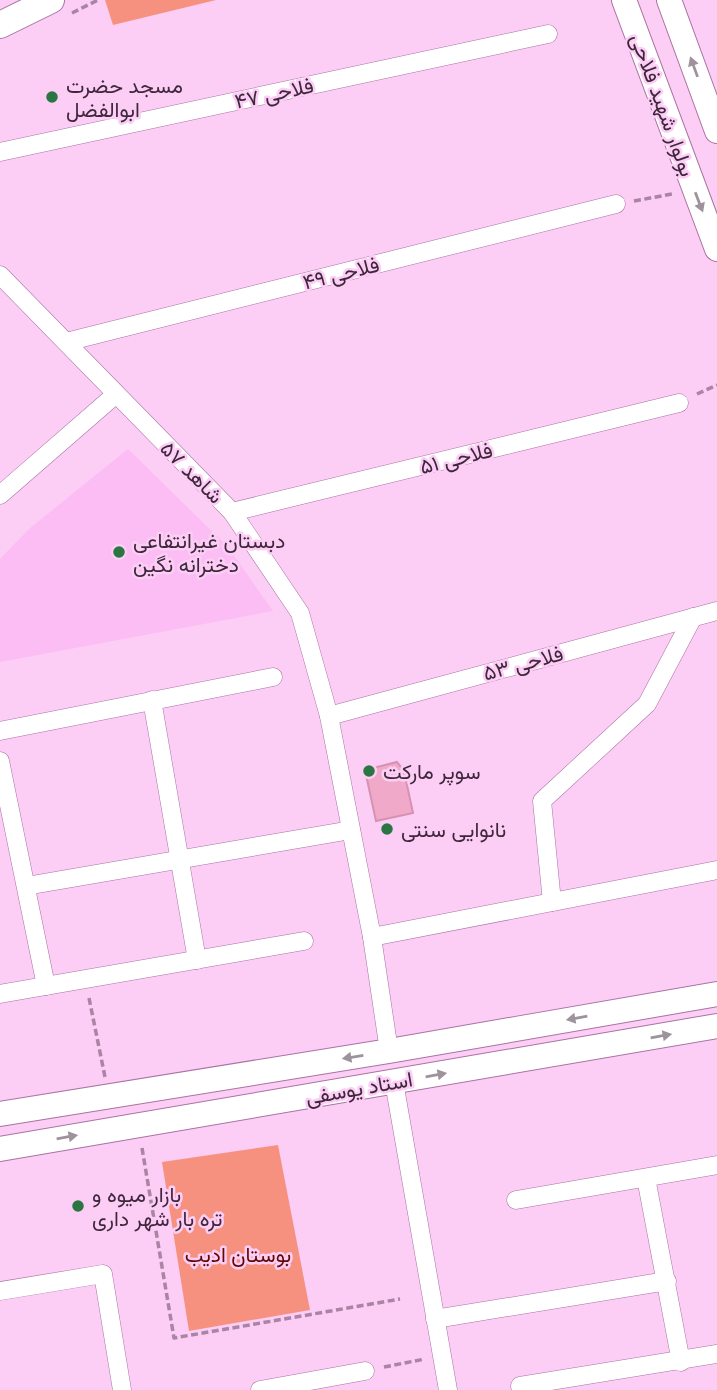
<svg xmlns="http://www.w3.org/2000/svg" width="717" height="1390" viewBox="0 0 717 1390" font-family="Poppins,Vazirmatn,sans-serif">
<rect width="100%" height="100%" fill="#fccdf5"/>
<polygon fill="#fcbcf4" points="128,449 227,546 273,611 0,662 0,559 29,529"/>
<g fill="#f7917f">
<polygon points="105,0 216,0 113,25"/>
<polygon points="278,1145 310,1310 189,1331 162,1162"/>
</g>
<polygon fill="#f0a9c9" stroke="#d792b1" stroke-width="2" points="397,762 404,771 413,813 376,821 365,770"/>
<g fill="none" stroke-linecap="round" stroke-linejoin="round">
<defs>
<g id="street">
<polyline points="0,152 548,34"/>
<polyline points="0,275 232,512 300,613 329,716 372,937 389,1051"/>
<polyline points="66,342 616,204"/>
<polyline points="0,495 115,395"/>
<polyline points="232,512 679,403"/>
<polyline points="152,700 197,960"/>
<polyline points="329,716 717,611"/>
<polyline points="0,731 273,677"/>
<polyline points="0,761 46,986"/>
<polyline points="26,886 351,830"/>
<polyline points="552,902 542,801 647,704 693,617"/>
<polyline points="372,937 717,870"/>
<polyline points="0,994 304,941"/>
<polyline points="394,1082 448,1390"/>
<polyline points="646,1178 681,1362"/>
<polyline points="516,1200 717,1165"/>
<polyline points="0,1291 103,1274 122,1390"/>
<polyline points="435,1319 667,1281"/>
<polyline points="520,1386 717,1354"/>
<polyline points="260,1390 365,1371"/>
</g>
<g id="secondary">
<polyline points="624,0 717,249"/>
<polyline points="669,0 717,131"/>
<polyline points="0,1114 389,1051 717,994"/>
<polyline points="0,1149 717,1026"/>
</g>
<polyline id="primary" points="0,25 51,0"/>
</defs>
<use href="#street" stroke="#a973a2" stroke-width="19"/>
<use href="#secondary" stroke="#a973a2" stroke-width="26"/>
<use href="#primary" stroke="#a973a2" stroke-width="28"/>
<g stroke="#a984a4" stroke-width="3.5" stroke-dasharray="7 3.5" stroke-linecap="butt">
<polyline points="72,13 98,0"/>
<polyline points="634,201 672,194"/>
<polyline points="697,394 717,385"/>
<polyline points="89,998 105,1077"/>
<polyline points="142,1148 174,1338 400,1299"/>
<polyline points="384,1367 425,1359"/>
</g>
<use href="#street" stroke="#fff" stroke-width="18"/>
<use href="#secondary" stroke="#fff" stroke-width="24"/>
<use href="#primary" stroke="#fff" stroke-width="26"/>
</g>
<defs><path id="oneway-solid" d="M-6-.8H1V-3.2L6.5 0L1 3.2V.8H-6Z" transform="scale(1.75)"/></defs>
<g fill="#9e939d">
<use href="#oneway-solid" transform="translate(694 67) rotate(-110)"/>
<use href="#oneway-solid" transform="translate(699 202) rotate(69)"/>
<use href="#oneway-solid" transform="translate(577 1018) rotate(170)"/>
<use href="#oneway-solid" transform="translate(661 1036) rotate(-10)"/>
<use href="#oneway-solid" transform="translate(353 1057) rotate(171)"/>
<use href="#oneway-solid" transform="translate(436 1075) rotate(-10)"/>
<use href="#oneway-solid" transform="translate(67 1137) rotate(-10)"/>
</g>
<g fill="#2b7542" stroke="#fccdf5" stroke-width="2.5">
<circle cx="52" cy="97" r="7"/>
<circle cx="119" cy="552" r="7"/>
<circle cx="369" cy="771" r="7"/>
<circle cx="387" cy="829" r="7"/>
<circle cx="78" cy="1206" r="7"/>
</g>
<g text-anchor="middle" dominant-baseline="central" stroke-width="5" stroke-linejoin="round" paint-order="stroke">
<g font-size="21" fill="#3e273b" stroke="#fccdf5" text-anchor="start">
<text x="66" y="85">مسجد حضرت<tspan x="66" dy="24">ابوالفضل</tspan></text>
<text x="133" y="540">دبستان غیرانتفاعی<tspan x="133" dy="24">دخترانه نگین</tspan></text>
<text x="383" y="771">سوپر مارکت</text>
<text x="401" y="829">نانوایی سنتی</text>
<text x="92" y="1194">بازار میوه و<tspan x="92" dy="24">تره بار شهر داری</tspan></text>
</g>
<g font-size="21" fill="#3e273b" stroke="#fccdf5">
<text transform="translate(274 93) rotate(-12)">فلاحی ۴۷</text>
<text transform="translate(663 105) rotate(70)">بولوار شهید فلاحی</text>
<text transform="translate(341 273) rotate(-14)">فلاحی ۴۹</text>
<text transform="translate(456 458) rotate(-14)">فلاحی ۵۱</text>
<text transform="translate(192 472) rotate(45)">شاهد ۵۷</text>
<text transform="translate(523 663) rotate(-15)">فلاحی ۵۳</text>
<text transform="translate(359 1088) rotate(-10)">استاد یوسفی</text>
</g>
<g font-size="21" fill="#600902" stroke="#fccdf5">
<text x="238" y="1254">بوستان ادیب</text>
</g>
</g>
</svg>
